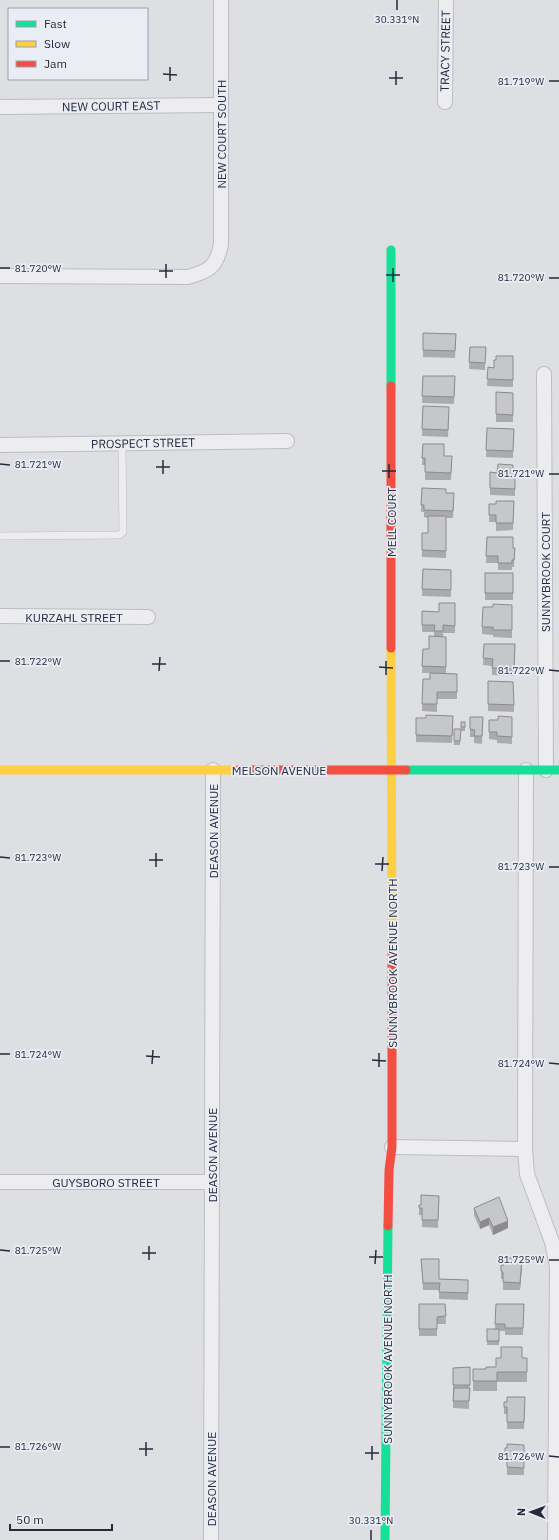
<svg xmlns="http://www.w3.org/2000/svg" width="559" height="1540" viewBox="0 0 559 1540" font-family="'IBM Plex Sans',sans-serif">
<rect width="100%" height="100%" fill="#dedfe3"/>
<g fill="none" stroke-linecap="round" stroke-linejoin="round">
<defs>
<polyline id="lane" points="0,536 119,535 123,532 122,444"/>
<g id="street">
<polyline points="445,102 446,0"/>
<polyline points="0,107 221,105"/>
<path d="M0 276 188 277C210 271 217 266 221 244V0"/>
<polyline points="544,374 546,770"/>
<polyline points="0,445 287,441"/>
<polyline points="0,616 148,617"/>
<polyline points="526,770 525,1149 527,1174 552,1242 557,1267 555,1540"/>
<polyline points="392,1147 525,1149"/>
<polyline points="0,1182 212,1182"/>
<polyline points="211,1540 213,770"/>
</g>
</defs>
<use href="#lane" stroke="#bcbdc1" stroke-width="8"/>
<use href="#street" stroke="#bcbdc1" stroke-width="16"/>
<use href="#lane" stroke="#ededf0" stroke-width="7"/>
<use href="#street" stroke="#ededf0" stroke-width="14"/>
<g stroke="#16e098" stroke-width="9">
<polyline points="391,250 391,386"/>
<polyline points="406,770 559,770"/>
<polyline points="385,1540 388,1226"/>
</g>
<g stroke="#ffcf43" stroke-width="9">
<polyline points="391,648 392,941"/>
<polyline points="0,770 238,770"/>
</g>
<g stroke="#f24e42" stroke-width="9">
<polyline points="391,386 391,648"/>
<polyline points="238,770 406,770"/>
<polyline points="388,1226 389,1170 392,1147 392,941"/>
</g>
</g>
<g fill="#aaabaf">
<polygon points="423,333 456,334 455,358 423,357"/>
<polygon points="470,347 486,347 485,370 469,369"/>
<polygon points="513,356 513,387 487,386 488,367 494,368 496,360"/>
<polygon points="423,376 455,376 454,404 422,403"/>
<polygon points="496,392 513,393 513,422 496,422"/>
<polygon points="423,406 449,414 448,437 422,436"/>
<polygon points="487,428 514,429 513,458 486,457"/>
<polygon points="423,444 444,456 452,456 451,480 425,480 425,465 422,465"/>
<polygon points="490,472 515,475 515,496 490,495"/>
<polygon points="422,488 446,493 454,501 453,518 446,518 446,558 422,557 422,533 428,533 428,518 424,517 424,512 421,512"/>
<polygon points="489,504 514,508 513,530 496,531 496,522 489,522"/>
<polygon points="487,537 513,548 515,548 514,567 512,567 512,570 498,570 498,563 486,563"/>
<polygon points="423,569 451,570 451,597 422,596"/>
<rect x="485" y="573" width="28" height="27"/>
<polygon points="455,603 455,633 443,633 443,637 446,637 446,673 457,674 457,699 437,699 437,712 422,711 423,679 430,679 430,673 422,673 423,649 429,649 434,636 434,632 422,632 422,611 439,612"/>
<polygon points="512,605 512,638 493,637 493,635 482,634 482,627 493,607"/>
<polygon points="484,644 515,644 514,676 492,675 492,666 483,665"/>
<polygon points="488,681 514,705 514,712 488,711"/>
<polygon points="453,716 452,743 416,742 416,718 426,718"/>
<polygon points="470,717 483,717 482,744 474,743 474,737 470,737"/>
<polygon points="512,717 512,744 497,743 497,740 489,739 489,720 498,720"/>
<polygon points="465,722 465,731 461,731 461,727"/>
<polygon points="461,729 460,745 454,745 454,741"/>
<polygon points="439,1196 438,1228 422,1227 422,1215 419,1215 419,1205 421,1205"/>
<polygon points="474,1208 508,1228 493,1235 489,1225 480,1229 474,1215"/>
<polygon points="421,1259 439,1279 468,1280 468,1300 439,1299 439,1290 423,1290"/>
<polygon points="501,1265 522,1265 520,1290 503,1290 503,1279 501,1279"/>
<polygon points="419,1304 445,1304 446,1324 437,1324 437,1336 419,1336"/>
<polygon points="496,1304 524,1304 523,1335 505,1335 505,1331 499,1331 499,1345 487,1345 487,1329 495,1329"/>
<polygon points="522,1358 527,1358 527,1382 497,1382 497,1391 473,1391 473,1369 486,1369 496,1367"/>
<polygon points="470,1367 469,1409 453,1408 453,1368"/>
<polygon points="525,1405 524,1429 507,1429 507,1414 504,1414 504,1407"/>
<polygon points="524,1445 524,1475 507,1475 507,1460 505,1460 505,1448"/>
</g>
<g fill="#8b8b8e">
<polygon points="489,1218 489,1225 480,1229 480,1222"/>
<polygon points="508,1221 508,1228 493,1235 493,1227"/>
<polygon points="522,1258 522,1265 520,1290 520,1283"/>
</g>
<g fill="#c6c7cb" stroke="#8b8b8e">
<polygon points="423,333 456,334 455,351 423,350"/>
<polygon points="470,347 486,347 485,363 469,362"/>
<polygon points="496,356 513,356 513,380 487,379 488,367 494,368 494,360 496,360"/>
<polygon points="423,376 455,376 454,397 422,396"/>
<polygon points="496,392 513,393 513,415 496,414"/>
<polygon points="423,406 449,407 448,430 422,429"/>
<polygon points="487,428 514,429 513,451 486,450"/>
<polygon points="423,444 444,444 444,456 452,456 451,473 425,472 425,458 422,458"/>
<polygon points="498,464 513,465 513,475 515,475 515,489 490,488 490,472 497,473"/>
<polygon points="422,488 446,489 446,493 454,493 453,511 424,510 424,505 421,505"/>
<polygon points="496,501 514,501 513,523 496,523 496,515 489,515 489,504 496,504"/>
<polygon points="428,516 446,516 446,551 422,550 422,533 428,533"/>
<polygon points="487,537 513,537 513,548 515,548 514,560 512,560 512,563 498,563 498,556 486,556"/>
<polygon points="423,569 451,570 451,590 422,589"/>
<rect x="485" y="573" width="28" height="20"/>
<polygon points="439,603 455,603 455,626 443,625 443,631 434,631 435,625 422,625 422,611 439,612"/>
<polygon points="493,604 512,605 512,630 493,630 493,627 482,627 483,607 493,607"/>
<polygon points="429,636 446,637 446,667 422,666 423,649 429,649"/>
<polygon points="484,644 515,644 514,669 492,668 493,659 483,658"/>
<polygon points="430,673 457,674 457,692 437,692 437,704 422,704 423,679 430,679"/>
<polygon points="488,681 513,682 514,705 488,704"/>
<polygon points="426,715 453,716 452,736 416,735 416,718 426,718"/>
<polygon points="498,716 512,717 512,737 497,736 497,732 489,732 489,720 498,720"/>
<polygon points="470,717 483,717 482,736 474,736 475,730 470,729"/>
<rect x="461" y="722" width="4" height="5"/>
<polygon points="454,729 461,729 460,741 454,741"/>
<polygon points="421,1195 439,1196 438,1220 422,1220 422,1208 419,1208 419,1205 421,1205"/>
<polygon points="499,1197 508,1221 493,1227 489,1218 480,1222 474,1208"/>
<polygon points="504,1258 522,1258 520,1283 503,1282 503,1272 501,1271 501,1265 504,1265"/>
<polygon points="421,1259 439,1259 439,1279 468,1280 468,1293 439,1292 440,1283 423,1283"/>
<polygon points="419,1304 445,1304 446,1316 437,1317 437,1329 419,1329"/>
<polygon points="496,1304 524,1304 523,1328 505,1328 505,1324 495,1324"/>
<rect x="487" y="1329" width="12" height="12"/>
<polygon points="501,1347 522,1347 522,1358 527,1358 527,1372 497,1372 497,1381 473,1381 473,1369 486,1369 486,1367 496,1367 496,1358 501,1358"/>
<polygon points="470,1367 470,1385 453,1385 453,1368"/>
<polygon points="454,1388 470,1388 469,1401 453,1401"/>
<polygon points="507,1397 525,1397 524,1422 507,1422 507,1407 504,1407 504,1402 507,1402"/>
<polygon points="507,1444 524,1445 524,1468 507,1467 507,1453 505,1453 505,1448 507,1448"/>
</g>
<path fill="none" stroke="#252b3c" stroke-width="1.5" d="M397 10V0M163 74 177 75M389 78H403M170 81V67M549 81H559M396 85V71M0 268H10M159 271H173M386 275H400M166 278V264M549 278H559M393 282V268M0 464 10 465M156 467H170M382 471H396M163 474V460M549 474H559M389 478V464M0 661H10M152 664H166M379 667 393 668M549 670 559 671M159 671 160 657M386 675V661M0 857 10 858M149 860H163M375 864H389M156 867V853M549 867H559M382 871 383 857M0 1054H10M146 1056 160 1057M372 1060 386 1061M549 1063 559 1064M152 1064 153 1050M379 1067V1053M0 1250 10 1251M142 1253H156M369 1257H383M149 1260V1246M549 1260H559M375 1264 376 1250M0 1447H10M139 1449H153M365 1453H379M146 1456V1442M549 1456 559 1457M372 1460V1446M371 1540V1530"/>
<g text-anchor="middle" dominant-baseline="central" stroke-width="3.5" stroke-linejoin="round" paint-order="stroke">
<g font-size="12" fill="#252b3c" stroke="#eaedf4">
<text transform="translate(445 51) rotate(-89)">TRACY STREET</text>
<text transform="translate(111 106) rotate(-1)">NEW COURT EAST</text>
<text transform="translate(221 134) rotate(-90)">NEW COURT SOUTH</text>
<text transform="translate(143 443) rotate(-1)">PROSPECT STREET</text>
<text transform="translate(391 522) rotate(-90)">MELL COURT</text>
<text transform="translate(545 572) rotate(-90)">SUNNYBROOK COURT</text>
<text x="74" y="617">KURZAHL STREET</text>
<text x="279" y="770">MELSON AVENUE</text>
<text transform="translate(213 831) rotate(-90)">DEASON AVENUE</text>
<text transform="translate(392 963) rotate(-90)">SUNNYBROOK AVENUE NORTH</text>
<text transform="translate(212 1155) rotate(-90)">DEASON AVENUE</text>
<text x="106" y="1182">GUYSBORO STREET</text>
<text transform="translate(387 1359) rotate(-90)">SUNNYBROOK AVENUE NORTH</text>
<text transform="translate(211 1479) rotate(-90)">DEASON AVENUE</text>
</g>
</g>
<g font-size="10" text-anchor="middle" fill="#252b3c" stroke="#eaedf4" stroke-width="3.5" stroke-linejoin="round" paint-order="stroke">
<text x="397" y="23">30.331°N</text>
<text x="521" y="85">81.719°W</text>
<text x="38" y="272">81.720°W</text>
<text x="521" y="281">81.720°W</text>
<text x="38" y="468">81.721°W</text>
<text x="521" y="477">81.721°W</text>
<text x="38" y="665">81.722°W</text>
<text x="521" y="674">81.722°W</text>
<text x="38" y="861">81.723°W</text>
<text x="521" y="870">81.723°W</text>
<text x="38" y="1058">81.724°W</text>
<text x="521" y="1067">81.724°W</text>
<text x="38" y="1254">81.725°W</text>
<text x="521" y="1263">81.725°W</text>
<text x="38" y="1450">81.726°W</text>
<text x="521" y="1460">81.726°W</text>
<text x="371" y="1524">30.331°N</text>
</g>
<rect x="8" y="8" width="140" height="72" fill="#eaedf4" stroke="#9b9faa"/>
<rect x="16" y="21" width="20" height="6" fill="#16e098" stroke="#9b9faa"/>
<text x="44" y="28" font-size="12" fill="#252b3c">Fast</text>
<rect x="16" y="41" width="20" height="6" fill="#ffcf43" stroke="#9b9faa"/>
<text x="44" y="48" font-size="12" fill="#252b3c">Slow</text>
<rect x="16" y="61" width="20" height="6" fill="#f24e42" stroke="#9b9faa"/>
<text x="44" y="68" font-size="12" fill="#252b3c">Jam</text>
<g transform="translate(531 1512) rotate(271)" stroke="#eaedf4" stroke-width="3" paint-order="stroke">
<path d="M0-3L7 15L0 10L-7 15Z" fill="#252b3c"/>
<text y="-6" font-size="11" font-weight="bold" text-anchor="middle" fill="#252b3c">N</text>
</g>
<path d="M10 1524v6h102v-6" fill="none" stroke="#252b3c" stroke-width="2"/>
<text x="16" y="1524" font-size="12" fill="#252b3c" stroke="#eaedf4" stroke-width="3" paint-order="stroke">50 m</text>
</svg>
